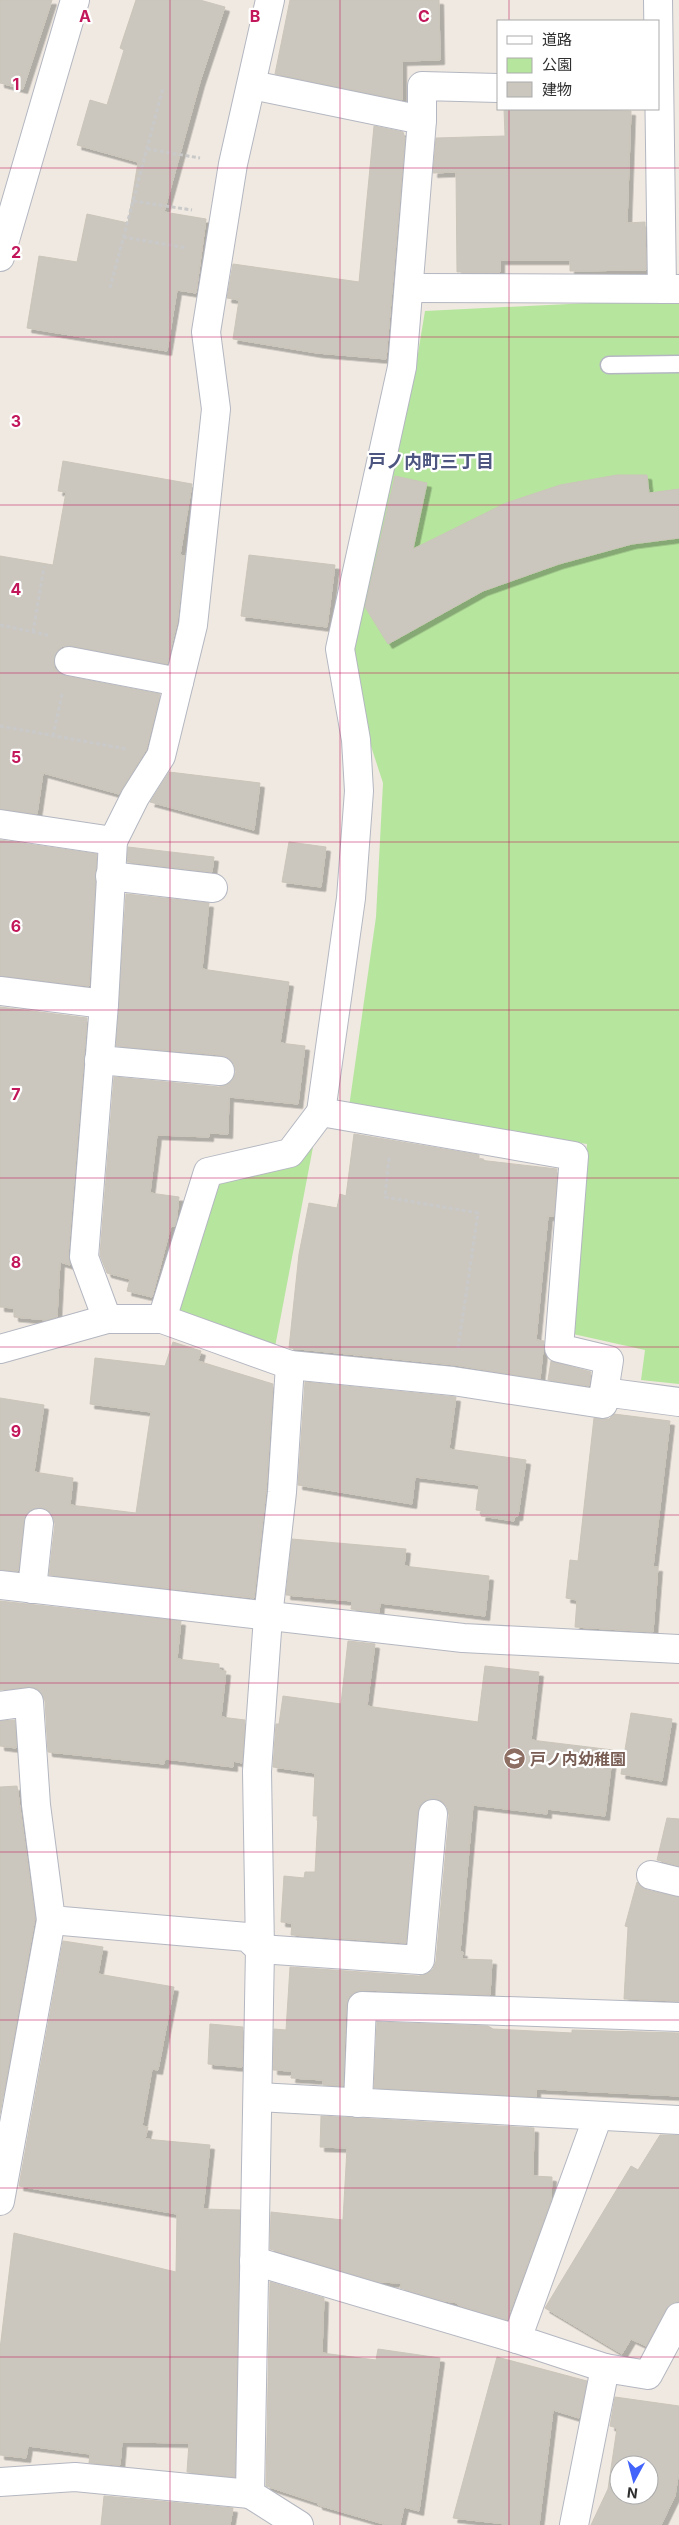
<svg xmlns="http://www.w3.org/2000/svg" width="679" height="2525" viewBox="0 0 679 2525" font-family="Inter,'Noto Sans JP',sans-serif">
<defs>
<filter id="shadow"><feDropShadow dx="4.5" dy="4.5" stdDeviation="0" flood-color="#0004"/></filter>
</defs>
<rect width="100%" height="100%" fill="#efe9e1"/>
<g fill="#b6e59e">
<polygon points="650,300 679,300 679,1384 641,1380 645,1350 573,1334 587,1144 349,1107 376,917 383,783 368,737 353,649 412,389 425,311"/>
<polygon points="313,1147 275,1347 175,1316 217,1178 278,1168"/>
</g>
<g fill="#cbc7bf" stroke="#cbc5ba" fill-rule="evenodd" filter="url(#shadow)">
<polygon points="0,0 52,0 23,89 0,83"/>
<polygon points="136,0 200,0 225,7 200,82 164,212 206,219 196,293 177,290 167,351 27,328 39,256 77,262 87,214 128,223 138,162 77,145 90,100 107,105 124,50 120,48"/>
<polygon points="290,0 439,0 440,60 402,61 402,100 275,74"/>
<polygon points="504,109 631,111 627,223 645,222 646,270 570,271 570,260 500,260 500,272 457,272 456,172 433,173 436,138 505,136"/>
<polygon points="374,126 403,132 405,138 386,359 317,353 233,339 239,300 227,298 233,264 359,282"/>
<polygon points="63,461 192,484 180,555 185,556 177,623 167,664 71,646 63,646 58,650 54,659 54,667 59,673 66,676 160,694 146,750 119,794 43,773 37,814 0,809 0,556 53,565 66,492 58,491"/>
<polygon points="617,475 647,475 649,493 679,489 679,538 632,544 559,564 483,591 388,644 365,607 395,476 427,483 413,549 506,503 560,485"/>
<polygon points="249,555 335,565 327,627 241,616"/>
<polygon points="169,772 260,783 254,830 150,802"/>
<polygon points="0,840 97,854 89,986 0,976"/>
<polygon points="289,842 326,847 321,887 282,882"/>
<polygon points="128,847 214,857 212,872 127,862"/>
<polygon points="126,894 209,903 202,969 289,982 280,1043 305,1046 298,1104 229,1097 228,1134 209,1133 209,1137 157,1135 150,1193 179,1197 176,1223 175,1226 171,1226 152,1297 127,1291 130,1279 107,1273 100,1255 114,1077 219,1087 226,1085 232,1080 236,1072 234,1064 229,1059 221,1055 116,1046"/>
<polygon points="0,1007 87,1018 68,1256 70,1265 60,1262 57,1317 47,1320 14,1317 14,1308 0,1307"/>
<polygon points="354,1134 479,1155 479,1160 557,1169 554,1216 548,1216 536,1340 544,1341 540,1379 455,1365 289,1348 299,1254 309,1203 337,1208 340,1194 346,1196"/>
<polygon points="173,1342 201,1351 198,1361 273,1384 266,1491 254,1598 49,1575 55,1524 53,1516 49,1511 41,1508 32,1509 27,1513 24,1521 18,1571 0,1570 0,1398 44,1405 34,1472 73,1478 70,1505 136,1513 151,1412 90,1404 95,1358 165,1366"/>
<polygon points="551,1361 591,1372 589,1386 548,1380"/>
<polygon points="305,1382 456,1397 449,1449 526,1460 518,1516 515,1516 514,1521 481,1516 482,1511 476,1510 479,1485 415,1477 412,1504 298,1485"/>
<polygon points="614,1414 670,1421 653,1567 658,1567 653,1632 575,1627 577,1600 566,1598 570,1560 578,1561 594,1418 609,1419"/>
<polygon points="292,1539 406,1549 404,1566 489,1576 485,1616 380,1603 379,1613 351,1609 352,1601 286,1595"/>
<polygon points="0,1601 181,1621 177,1659 219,1664 219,1670 226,1671 221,1717 245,1720 242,1763 233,1761 233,1767 165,1759 164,1764 48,1752 45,1701 41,1693 35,1688 27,1687 0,1690"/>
<polygon points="348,1641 375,1644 367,1706 478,1722 485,1666 539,1672 531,1740 613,1750 605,1816 547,1809 547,1814 473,1805 460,1952 463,1952 462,1959 492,1960 490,1995 363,1990 354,1992 349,1998 346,2005 343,2086 323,2085 323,2080 291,2078 292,2071 273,2070 274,2029 286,2030 290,1967 419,1976 426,1974 433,1969 436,1961 449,1815 447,1807 442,1801 435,1799 426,1800 420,1805 418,1812 406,1943 291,1935 292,1923 281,1922 284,1876 304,1878 305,1872 315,1872 318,1816 313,1816 315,1773 273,1767 276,1724 279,1724 283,1696 341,1704"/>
<polygon points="631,1713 672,1719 662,1781 621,1774"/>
<polygon points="15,1720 16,1748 0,1746 0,1721"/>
<polygon points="17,1786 35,1918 0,2114 0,1787"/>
<polygon points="667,1818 679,1819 679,1866 657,1860"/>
<polygon points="637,1882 647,1890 679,1897 679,2001 624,1999 628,1927 625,1926"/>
<polygon points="63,1941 103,1947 98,1974 174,1987 158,2070 152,2069 142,2126 148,2127 145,2139 210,2145 203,2209 240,2210 235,2477 187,2472 189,2443 122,2442 120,2465 89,2463 90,2454 28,2446 26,2458 0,2455 0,2349 14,2233 176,2272 177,2214 19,2186"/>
<polygon points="377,2022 488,2026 493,2029 572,2033 572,2030 679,2033 679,2096 536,2089 536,2097 374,2088"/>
<polygon points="210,2024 243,2027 242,2067 208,2064"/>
<polygon points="321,2116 534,2128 533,2176 552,2177 551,2200 507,2320 458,2305 458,2303 444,2301 400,2288 401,2283 378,2282 270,2249 271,2212 343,2220 347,2148 320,2147"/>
<polygon points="660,2135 679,2135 679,2301 671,2304 666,2309 646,2346 631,2339 622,2354 545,2308 631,2166 638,2170"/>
<polygon points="270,2282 324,2298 322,2353 376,2360 378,2349 440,2358 419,2511 404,2507 400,2525 387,2525 318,2505 318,2503 266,2486"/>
<polygon points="497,2357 587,2381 579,2418 553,2410 539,2525 514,2525 453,2518"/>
<path d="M615 2397 679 2406V2470L675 2496 661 2525H591L608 2489 617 2428 610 2426ZM619 2465H649V2495H619Z"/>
<polygon points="104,2496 233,2508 230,2525 101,2525"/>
</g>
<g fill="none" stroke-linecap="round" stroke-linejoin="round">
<defs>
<polyline id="service" points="609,365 679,364"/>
<g id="minor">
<polyline points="270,0 233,164 206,332 216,409 193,625 161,756 135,797 113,841 104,1004 84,1257 107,1319 162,1319 290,1365 282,1492 268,1617 257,1771 260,1949 250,2494 299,2525"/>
<polyline points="658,0 662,289"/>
<polyline points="252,85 422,120 402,367 340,649 356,740 359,791 351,898 321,1112 574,1156 559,1348 609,1360 604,1392"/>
<polyline points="422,120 422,86 498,88"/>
<polyline points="410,288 679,289"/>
<polyline points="69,661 179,682"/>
<polyline points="0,824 113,841"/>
<polyline points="110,876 213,888"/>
<polyline points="0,991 104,1004"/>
<polyline points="99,1060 220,1071"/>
<polyline points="162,1319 208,1172 290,1153 321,1112"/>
<polyline points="0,1349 107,1319"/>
<polyline points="290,1365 453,1381 603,1404 604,1392 679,1402"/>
<polyline points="0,1585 463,1638 679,1649"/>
<polyline points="32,1589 39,1523"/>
<polyline points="0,1706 29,1702 36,1805 51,1920 247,1937 260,1949 420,1960 433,1814"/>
<polyline points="651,1875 679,1882"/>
<polyline points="258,2097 679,2120"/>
<polyline points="358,2103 362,2006 679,2017"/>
<polyline points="598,2116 517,2339 605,2368 648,2375 679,2317"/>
<polyline points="0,2201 51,1920"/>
<polyline points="254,2261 517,2339"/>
<polyline points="0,2482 75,2477 250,2494"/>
<polyline points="574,2525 605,2368"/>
</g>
<polyline id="tertiary" points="0,257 75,0"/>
</defs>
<use href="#service" stroke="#b4b7c1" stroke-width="19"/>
<use href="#minor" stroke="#b4b7c1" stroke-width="30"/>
<use href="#tertiary" stroke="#b4b7c1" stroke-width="30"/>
<g stroke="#c9c9c9" stroke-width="3" stroke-dasharray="4 2.5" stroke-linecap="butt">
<polyline points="147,149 200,158"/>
<polyline points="133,201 192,210"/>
<polyline points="123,237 187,248"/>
<polyline points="110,288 163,88"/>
<polyline points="0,625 48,635"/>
<polyline points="33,632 44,567"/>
<polyline points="0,726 127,749"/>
<polyline points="53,736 62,694"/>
<polyline points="389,1158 385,1197 478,1213 458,1348"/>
</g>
<use href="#service" stroke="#fff" stroke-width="16"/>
<use href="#minor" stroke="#fff" stroke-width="28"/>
<use href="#tertiary" stroke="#fff" stroke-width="28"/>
</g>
<path fill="none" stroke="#c2185b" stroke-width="1" stroke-opacity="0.55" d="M170 0V2525M340 0V2525M509 0V21M509 109V2525M0 168H679M0 337H679M0 505H679M0 673H679M0 842H679M0 1010H679M0 1178H679M0 1347H679M0 1515H679M0 1683H679M0 1852H679M0 2020H679M0 2188H679M0 2357H679"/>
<defs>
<symbol id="school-disc" viewBox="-11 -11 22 22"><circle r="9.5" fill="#8d6e63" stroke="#fff"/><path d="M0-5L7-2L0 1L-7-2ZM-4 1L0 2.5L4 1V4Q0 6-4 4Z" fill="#fff"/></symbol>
</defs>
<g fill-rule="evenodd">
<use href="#school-disc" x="502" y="1746" width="25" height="25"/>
</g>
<g text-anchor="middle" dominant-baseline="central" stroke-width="4.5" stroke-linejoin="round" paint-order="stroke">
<g font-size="16" font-weight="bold" fill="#785e54" stroke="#fff" text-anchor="start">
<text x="530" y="1759">戸ノ内幼稚園</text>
</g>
<g font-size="18" font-weight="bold" fill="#4d5680" stroke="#fff">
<text x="431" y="461">戸ノ内町三丁目</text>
</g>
</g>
<g font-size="16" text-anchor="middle" font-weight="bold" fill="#c2185b" stroke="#fff" stroke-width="4.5" stroke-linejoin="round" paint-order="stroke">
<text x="85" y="22">A</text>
<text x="255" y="22">B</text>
<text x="424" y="22">C</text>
<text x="16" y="90">1</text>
<text x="16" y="258">2</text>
<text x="16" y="427">3</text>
<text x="16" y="595">4</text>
<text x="16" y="763">5</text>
<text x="16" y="932">6</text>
<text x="16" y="1100">7</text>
<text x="16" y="1268">8</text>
<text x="16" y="1437">9</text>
</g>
<rect x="497" y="20" width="162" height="90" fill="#ffffff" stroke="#ababab"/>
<rect x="507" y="36" width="25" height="8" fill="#ffffff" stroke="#ababab"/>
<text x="542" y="45" font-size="15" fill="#2e2e2e">道路</text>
<rect x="507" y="58" width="25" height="15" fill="#b6e59e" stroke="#ababab"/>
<text x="542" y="70" font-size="15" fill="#2e2e2e">公園</text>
<rect x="507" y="82" width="25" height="15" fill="#cbc7bf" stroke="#ababab"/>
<text x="542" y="95" font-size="15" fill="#2e2e2e">建物</text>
<g transform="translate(634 2480) rotate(187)"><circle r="24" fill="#ffffff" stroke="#ababab"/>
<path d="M0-4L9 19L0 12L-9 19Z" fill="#4264fb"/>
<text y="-8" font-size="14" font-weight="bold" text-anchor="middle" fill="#2e2e2e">N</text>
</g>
</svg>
